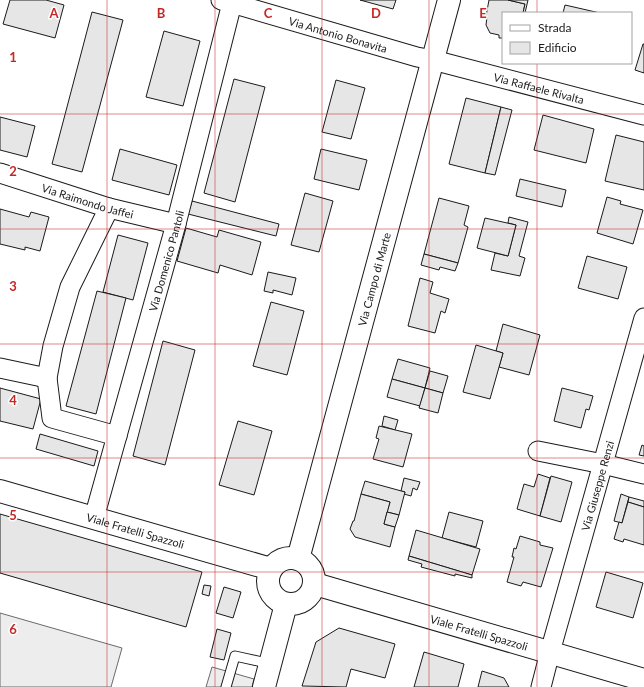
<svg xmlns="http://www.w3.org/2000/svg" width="644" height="687" viewBox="0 0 644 687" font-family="Lato,sans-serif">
<rect width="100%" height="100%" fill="#fff"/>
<g fill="#ededed" stroke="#6a6a6a">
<polygon points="0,613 122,648 111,687 0,687"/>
<polygon points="212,667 254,679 252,687 206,687"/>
</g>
<g fill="#e6e6e6" stroke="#1a1a1a">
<polygon points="10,0 46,0 64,5 55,38 3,24"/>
<polygon points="360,0 396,0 393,9"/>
<polygon points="489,0 508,0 525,4 523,13 503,13 503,38 499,38 499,35 490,33 486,25 487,17 486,16"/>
<polygon points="508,0 528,0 525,13 523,13 525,4"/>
<polygon points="565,5 600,13 563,13"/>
<polygon points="92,12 123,20 82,172 52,164"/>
<polygon points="164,31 200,41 183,106 146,97"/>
<polygon points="643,44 644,44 644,73 635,70"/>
<polygon points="234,79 265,87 235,202 204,193"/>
<polygon points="336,80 365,88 351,139 322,132"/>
<polygon points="466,98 501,107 485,173 449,164"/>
<polygon points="501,107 512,110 495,175 485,173"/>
<polygon points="543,115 594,129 586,163 534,150"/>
<polygon points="0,117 35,126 27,157 0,150"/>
<polygon points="616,135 644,142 644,190 605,181"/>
<polygon points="120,149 177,165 169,195 112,180"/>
<polygon points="321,149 367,160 359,190 314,179"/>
<polygon points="520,179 566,190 562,207 516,196"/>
<polygon points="305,193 333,201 319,252 291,245"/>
<polygon points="607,197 621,201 620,204 643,210 633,244 597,233"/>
<polygon points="439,198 469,206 464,225 468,227 458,263 424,254"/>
<polygon points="192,201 279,224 276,236 188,214"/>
<polygon points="0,209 29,217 31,212 49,217 40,251 25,247 25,250 0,244"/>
<polygon points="509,217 528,222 519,256 525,258 520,276 491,270 495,253 508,256 516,225 508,223"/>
<polygon points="485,218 516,225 508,256 477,248"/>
<polygon points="186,228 217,237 219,230 261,242 252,275 220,265 218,273 177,261"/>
<polygon points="118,235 148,243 133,300 103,292"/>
<polygon points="424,254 458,263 455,271 440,267 439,270 421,265"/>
<polygon points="587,256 627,267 618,299 578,288"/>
<polygon points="268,272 296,278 292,295 273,290 273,293 264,291"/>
<polygon points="420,278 433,282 430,293 449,299 445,313 441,311 435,333 408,326"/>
<polygon points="97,291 126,298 96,414 66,406"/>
<polygon points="271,302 304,311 287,375 253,366"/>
<polygon points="503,324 540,335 529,375 499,367 503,353 496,351"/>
<polygon points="163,341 195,350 165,465 133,456"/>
<polygon points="476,345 503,353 490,399 463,392"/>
<polygon points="398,359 430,368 425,388 392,379"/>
<polygon points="430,371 448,376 443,393 425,388"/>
<polygon points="392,379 425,388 420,406 387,397"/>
<polygon points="0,388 41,399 33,429 0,421"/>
<polygon points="425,388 443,393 438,413 419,408"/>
<polygon points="562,388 593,396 589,410 586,409 581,428 554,421"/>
<polygon points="384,416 398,420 395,430 382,426"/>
<polygon points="238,421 272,431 254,495 219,485"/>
<polygon points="379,426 412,434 403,467 373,459 379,439 376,438"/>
<polygon points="40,434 98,451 94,466 36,449"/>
<polygon points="642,445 644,446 644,456 639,455"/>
<polygon points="538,474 550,478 540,516 517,509 524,484 534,487"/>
<polygon points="551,476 572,482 561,522 540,516"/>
<polygon points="404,478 420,482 417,490 413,488 411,496 404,494 405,492 401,491"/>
<polygon points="365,481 405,492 399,515 387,512 390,502 361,494"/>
<polygon points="361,494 390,502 384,524 395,527 390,547 355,537 350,529 353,521 354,521"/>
<polygon points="621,494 629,497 622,523 614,521"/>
<polygon points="629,497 644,501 644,507 628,502"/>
<polygon points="628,502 644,507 644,545 624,539 623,542 614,539 619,522 622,523"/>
<polygon points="387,512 399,515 395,527 384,524"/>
<polygon points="449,512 483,521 476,547 442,538"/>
<polygon points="0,514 202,572 186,627 0,573"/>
<polygon points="416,530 480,549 472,575 409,556"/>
<polygon points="520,536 540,542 540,545 553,548 541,587 523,582 521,586 507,582 514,557 512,557 514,548 516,549"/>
<polygon points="409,556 472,575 472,578 455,574 455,576 421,567 422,564 408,560"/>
<polygon points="606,572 643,583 633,618 596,607"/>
<polygon points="204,585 211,586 209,596 202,594"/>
<polygon points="224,587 241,592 233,618 216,613"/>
<polygon points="339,628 395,644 385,678 351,669 346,687 302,686 316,642"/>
<polygon points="217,629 231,633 224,660 210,657"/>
<polygon points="424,652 464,664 458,687 414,687"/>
<polygon points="482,671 504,678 509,687 478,687"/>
</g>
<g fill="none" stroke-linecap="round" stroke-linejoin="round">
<defs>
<polyline id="lane" points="226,687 235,656 271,664"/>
<g id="street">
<path id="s1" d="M221 0 417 57 433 60 644 115"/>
<path id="s2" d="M0 173 109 208 176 224"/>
<polyline points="109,208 70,287 53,346 47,378 52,418 117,436"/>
<polyline points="0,368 47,378"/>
<polyline points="538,451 603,464 644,474"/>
<path id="s3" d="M94 518 176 224 232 3"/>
<path id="s4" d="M541 687 550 652 644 318"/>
</g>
<g id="secondary">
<path id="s5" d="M0 491 271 569"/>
<circle cx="291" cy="581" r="23"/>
<path id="s6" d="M298 559 449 0"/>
<path id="s7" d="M315 584 644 680"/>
<polyline points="264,687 286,604"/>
</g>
</defs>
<use href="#lane" stroke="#1a1a1a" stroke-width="11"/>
<use href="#street" stroke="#1a1a1a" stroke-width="21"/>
<use href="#secondary" stroke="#1a1a1a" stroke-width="24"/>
<use href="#lane" stroke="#fff" stroke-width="9"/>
<use href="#street" stroke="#fff" stroke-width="19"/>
<use href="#secondary" stroke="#fff" stroke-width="22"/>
</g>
<path fill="none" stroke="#c62828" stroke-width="1" stroke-opacity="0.55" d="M107 0V687M215 0V687M322 0V687M429 0V687M537 0V13M537 63V687M0 114H644M0 229H644M0 344H644M0 458H644M0 572H644"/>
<g text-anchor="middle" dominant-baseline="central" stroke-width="3" stroke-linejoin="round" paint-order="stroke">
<g font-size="11" fill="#1a1a1a" stroke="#fff">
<text stroke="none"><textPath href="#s1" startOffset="122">Via Antonio Bonavita</textPath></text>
<text stroke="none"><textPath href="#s1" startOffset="330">Via Raffaele Rivalta</textPath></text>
<text stroke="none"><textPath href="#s2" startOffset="92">Via Raimondo Jaffei</textPath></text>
<text stroke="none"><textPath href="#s3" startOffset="267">Via Domenico Pantoli</textPath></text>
<text stroke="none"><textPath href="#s6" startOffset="290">Via Campo di Marte</textPath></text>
<text stroke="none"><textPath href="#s4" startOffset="209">Via Giuseppe Renzi</textPath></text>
<text stroke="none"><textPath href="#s5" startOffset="141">Viale Fratelli Spazzoli</textPath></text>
<text stroke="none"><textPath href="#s7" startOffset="171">Viale Fratelli Spazzoli</textPath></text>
</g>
</g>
<g font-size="13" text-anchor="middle" font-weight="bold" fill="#c62828" stroke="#fff" stroke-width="3" stroke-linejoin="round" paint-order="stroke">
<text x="54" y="18">A</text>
<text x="161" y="18">B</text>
<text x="268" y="18">C</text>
<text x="376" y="18">D</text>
<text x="483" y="18">E</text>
<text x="13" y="62">1</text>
<text x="13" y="176">2</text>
<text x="13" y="291">3</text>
<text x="13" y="405">4</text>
<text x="13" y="520">5</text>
<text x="13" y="634">6</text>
</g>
<rect x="502" y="12" width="130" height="52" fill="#ffffff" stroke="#a3a3a3"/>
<rect x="510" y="25" width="20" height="6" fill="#ffffff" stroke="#a3a3a3"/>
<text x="538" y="32" font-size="12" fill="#1a1a1a">Strada</text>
<rect x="510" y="42" width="20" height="12" fill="#e6e6e6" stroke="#a3a3a3"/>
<text x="538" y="52" font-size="12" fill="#1a1a1a">Edificio</text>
</svg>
